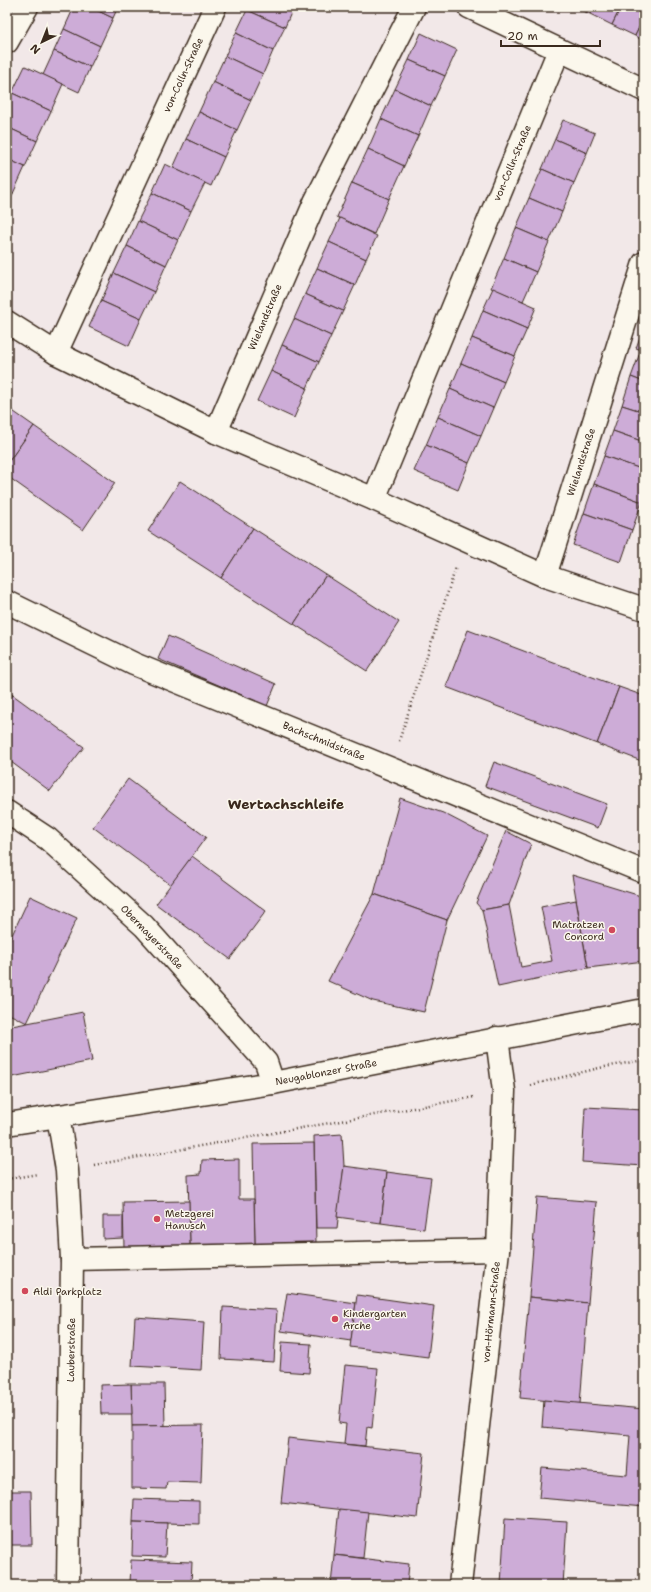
<svg xmlns="http://www.w3.org/2000/svg" width="651" height="1592" viewBox="0 0 651 1592" font-family="'Shantell Sans',sans-serif">
<rect width="100%" height="100%" fill="#f2e8e8"/>
<filter id="ink" filterUnits="userSpaceOnUse"><feTurbulence type="fractalNoise" baseFrequency=".025" numOctaves="2"/><feDisplacementMap in="SourceGraphic" scale="8" xChannelSelector="R" yChannelSelector="G"/><feConvolveMatrix kernelMatrix="1 2 1 2 8 2 1 2 1" color-interpolation-filters="sRGB"/></filter>
<g filter="url(#ink)">
<g fill="#cdacd7" stroke="#3b2a1e">
<polygon points="74,7 90,7 113,18 100,46 64,29"/>
<polygon points="90,7 118,7 113,18"/>
<polygon points="248,7 291,7 293,8 285,27 247,10"/>
<polygon points="574,7 593,7 590,14"/>
<polygon points="593,7 621,7 612,25 590,14"/>
<polygon points="621,7 644,7 644,17 635,36 612,25"/>
<polygon points="247,10 285,27 273,51 236,33"/>
<polygon points="644,17 644,41 635,36"/>
<polygon points="64,29 100,46 90,67 54,51"/>
<polygon points="236,33 273,51 263,74 225,56"/>
<polygon points="421,33 457,50 445,76 409,60"/>
<polygon points="54,51 90,67 79,92 43,75"/>
<polygon points="225,56 263,74 251,100 213,82"/>
<polygon points="409,60 445,76 431,106 395,89"/>
<polygon points="25,66 63,84 51,111 12,93"/>
<polygon points="213,82 251,100 237,130 199,112"/>
<polygon points="395,89 431,106 418,136 381,119"/>
<polygon points="12,93 51,111 37,141 7,127 7,104"/>
<polygon points="199,112 237,130 224,157 186,139"/>
<polygon points="381,119 418,136 404,166 368,149"/>
<polygon points="563,120 595,133 587,153 555,139"/>
<polygon points="7,127 37,141 25,167 7,159"/>
<polygon points="186,139 224,157 211,186 173,168"/>
<polygon points="555,139 587,153 574,183 542,169"/>
<polygon points="368,149 404,166 389,199 352,183"/>
<polygon points="7,159 25,167 11,198 7,196"/>
<polygon points="165,164 205,183 191,211 152,193"/>
<polygon points="542,169 574,183 562,212 529,198"/>
<polygon points="352,183 389,199 374,234 337,217"/>
<polygon points="152,193 191,211 178,240 138,221"/>
<polygon points="529,198 562,212 549,242 516,228"/>
<polygon points="340,218 377,236 366,259 329,242"/>
<polygon points="138,221 178,240 166,265 127,246"/>
<polygon points="516,228 549,242 536,272 504,258"/>
<polygon points="329,242 366,259 355,285 317,268"/>
<polygon points="127,246 166,265 154,292 114,273"/>
<polygon points="504,258 536,272 523,301 491,288"/>
<polygon points="317,268 355,285 343,311 305,294"/>
<polygon points="114,273 154,292 141,319 101,301"/>
<polygon points="493,288 536,307 527,329 483,310"/>
<polygon points="305,294 343,311 331,336 294,319"/>
<polygon points="101,301 141,319 129,346 89,327"/>
<polygon points="483,310 527,329 515,356 472,338"/>
<polygon points="294,319 331,336 319,362 282,345"/>
<polygon points="644,326 644,351 636,348"/>
<polygon points="472,338 515,356 504,382 461,363"/>
<polygon points="282,345 319,362 307,388 271,371"/>
<polygon points="641,350 644,351 644,382 631,377"/>
<polygon points="461,363 504,382 493,408 450,389"/>
<polygon points="271,371 307,388 294,418 257,401"/>
<polygon points="631,377 644,382 644,412 622,405"/>
<polygon points="450,389 493,408 481,436 438,417"/>
<polygon points="622,405 644,412 644,442 613,431"/>
<polygon points="7,407 34,426 7,464"/>
<polygon points="438,417 481,436 469,463 426,445"/>
<polygon points="34,426 115,483 83,530 7,476 7,464"/>
<polygon points="613,431 644,442 644,470 604,456"/>
<polygon points="426,445 469,463 458,490 414,471"/>
<polygon points="604,456 644,470 644,497 642,502 594,484"/>
<polygon points="180,481 253,528 221,578 148,531"/>
<polygon points="594,484 642,502 632,530 584,513"/>
<polygon points="584,513 632,530 621,562 573,545"/>
<polygon points="253,528 326,575 294,624 221,578"/>
<polygon points="326,575 399,622 367,671 294,624"/>
<polygon points="468,630 619,687 597,744 446,687"/>
<polygon points="168,636 276,684 267,706 158,659"/>
<polygon points="619,687 644,696 644,762 597,744"/>
<polygon points="7,690 13,695 7,703"/>
<polygon points="13,695 84,747 50,791 7,759 7,703"/>
<polygon points="494,762 607,804 598,828 485,786"/>
<polygon points="128,779 206,837 171,885 93,827"/>
<polygon points="400,798 443,813 487,836 447,920 374,894"/>
<polygon points="506,831 531,844 509,905 482,910 476,903"/>
<polygon points="192,856 266,911 230,959 156,904"/>
<polygon points="572,875 644,897 644,961 588,968"/>
<polygon points="374,894 447,920 424,1012 373,1001 328,981"/>
<polygon points="30,896 77,918 27,1023 7,1013 7,946"/>
<polygon points="576,900 588,968 498,987 482,910 509,905 521,967 552,961 541,907"/>
<polygon points="83,1012 92,1061 7,1078 7,1027"/>
<polygon points="585,1107 644,1110 644,1166 582,1162"/>
<polygon points="342,1134 344,1166 337,1228 316,1228 314,1136"/>
<polygon points="314,1143 316,1244 255,1245 253,1144"/>
<polygon points="239,1159 239,1199 254,1199 255,1245 190,1247 188,1175 201,1174 202,1160"/>
<polygon points="344,1166 387,1172 381,1223 337,1217"/>
<polygon points="387,1172 431,1178 424,1229 381,1223"/>
<polygon points="537,1197 597,1202 588,1303 529,1297"/>
<polygon points="189,1201 190,1247 124,1248 123,1202"/>
<polygon points="103,1216 123,1216 123,1238 103,1239"/>
<polygon points="287,1293 356,1303 351,1341 281,1331"/>
<polygon points="357,1295 434,1306 428,1357 350,1347"/>
<polygon points="529,1297 588,1303 580,1404 520,1398"/>
<polygon points="223,1307 277,1310 274,1362 221,1359"/>
<polygon points="135,1317 204,1322 201,1370 132,1366"/>
<polygon points="282,1342 311,1344 309,1373 280,1371"/>
<polygon points="345,1365 378,1368 372,1428 367,1427 365,1446 344,1444 346,1424 339,1423"/>
<polygon points="131,1384 164,1384 165,1426 132,1426"/>
<polygon points="131,1384 132,1414 101,1414 100,1385"/>
<polygon points="544,1400 644,1409 644,1507 539,1498 542,1468 627,1475 630,1435 542,1427"/>
<polygon points="203,1425 201,1483 167,1482 166,1489 132,1488 132,1426"/>
<polygon points="288,1438 424,1453 417,1518 281,1503"/>
<polygon points="7,1491 31,1491 32,1545 7,1545"/>
<polygon points="134,1499 199,1501 199,1524 133,1522"/>
<polygon points="339,1509 368,1512 363,1558 334,1555"/>
<polygon points="505,1518 567,1522 563,1585 501,1585"/>
<polygon points="133,1522 167,1523 165,1557 132,1556"/>
<polygon points="334,1555 409,1564 407,1585 331,1585"/>
<polygon points="131,1560 192,1562 191,1585 130,1585"/>
</g>
<g fill="none" stroke-linecap="round" stroke-linejoin="round">
<defs>
<g id="street">
<polyline points="469,7 644,90"/>
<polyline points="7,42 27,7"/>
<polyline points="7,322 56,353 216,432 374,499 545,576 644,609"/>
<polyline points="56,353 215,7"/>
<polyline points="216,432 315,202 414,7"/>
<polyline points="374,499 559,50"/>
<polyline points="545,576 644,263"/>
<polyline points="7,602 134,664 644,872"/>
<polyline points="7,812 48,839 144,926 266,1062 273,1083"/>
<polyline points="58,1116 67,1170 72,1259 68,1585"/>
<polyline points="72,1259 498,1250"/>
<polyline points="460,1585 498,1250 504,1091 497,1038"/>
</g>
<polyline id="secondary" points="7,1124 273,1083 644,1010"/>
</defs>
<use href="#street" stroke="#3b2a1e" stroke-width="25"/>
<use href="#secondary" stroke="#3b2a1e" stroke-width="25"/>
<g stroke="#3b2a1e" stroke-width="2.5" stroke-dasharray="1 3" stroke-linecap="butt">
<polyline points="399,741 456,567"/>
<polyline points="531,1085 599,1068 644,1060"/>
<polyline points="94,1165 475,1097"/>
<polyline points="7,1179 38,1174"/>
</g>
<use href="#street" stroke="#fbf7ec" stroke-width="22"/>
<use href="#secondary" stroke="#fbf7ec" stroke-width="22"/>
</g>
</g>
<g fill="#d1495b" stroke="#fbf7ec" stroke-width="1.5">
<circle cx="612" cy="930" r="4"/>
<circle cx="157" cy="1219" r="4"/>
<circle cx="25" cy="1291" r="4"/>
<circle cx="335" cy="1319" r="4"/>
</g>
<g text-anchor="middle" dominant-baseline="central" stroke-width="3" stroke-linejoin="round" paint-order="stroke">
<g font-size="10" fill="#3b2a1e" stroke="#fbf7ec">
<text transform="translate(183 75) rotate(-65)">von-Colln-Straße</text>
<text transform="translate(512 163) rotate(-67)">von-Colln-Straße</text>
<text transform="translate(265 317) rotate(-67)">Wielandstraße</text>
<text transform="translate(581 462) rotate(-72)">Wielandstraße</text>
<text transform="translate(324 741) rotate(22)">Bachschmidstraße</text>
<text transform="translate(152 937) rotate(46)">Obermayerstraße</text>
<text transform="translate(326 1072) rotate(-11)">Neugablonzer Straße</text>
<text transform="translate(491 1312) rotate(-84)">von-Hörmann-Straße</text>
<text transform="translate(71 1350) rotate(-89)">Lauberstraße</text>
</g>
<g font-size="10" fill="#3b2a1e" stroke="#fbf7ec" text-anchor="start">
<text x="604" y="924" text-anchor="end">Matratzen<tspan x="604" dy="12">Concord</tspan></text>
<text x="165" y="1213">Metzgerei<tspan x="165" dy="12">Hanusch</tspan></text>
<text x="33" y="1291">Aldi Parkplatz</text>
<text x="343" y="1313">Kindergarten<tspan x="343" dy="12">Arche</tspan></text>
</g>
<g font-size="14" font-weight="bold" fill="#3b2a1e" stroke="#fbf7ec">
<text x="286" y="804">Wertachschleife</text>
</g>
</g>
<rect width="651" height="1592" fill="none" stroke="#fbf7ec" stroke-width="24"/>
<rect x="12" y="12" width="627" height="1568" fill="none" stroke="#3b2a1e" stroke-width="1.5" filter="url(#ink)"/>
<g transform="translate(42 42) rotate(223)" stroke="#fbf7ec" stroke-width="3" paint-order="stroke">
<path d="M0-3L7 15L0 10L-7 15Z" fill="#3b2a1e"/>
<text y="-6" font-size="11" font-weight="bold" text-anchor="middle" fill="#3b2a1e">N</text>
</g>
<path d="M501 40v6h99v-6" fill="none" stroke="#3b2a1e" stroke-width="2"/>
<text x="507" y="40" font-size="12" fill="#3b2a1e" stroke="#fbf7ec" stroke-width="3" paint-order="stroke">20 m</text>
</svg>
